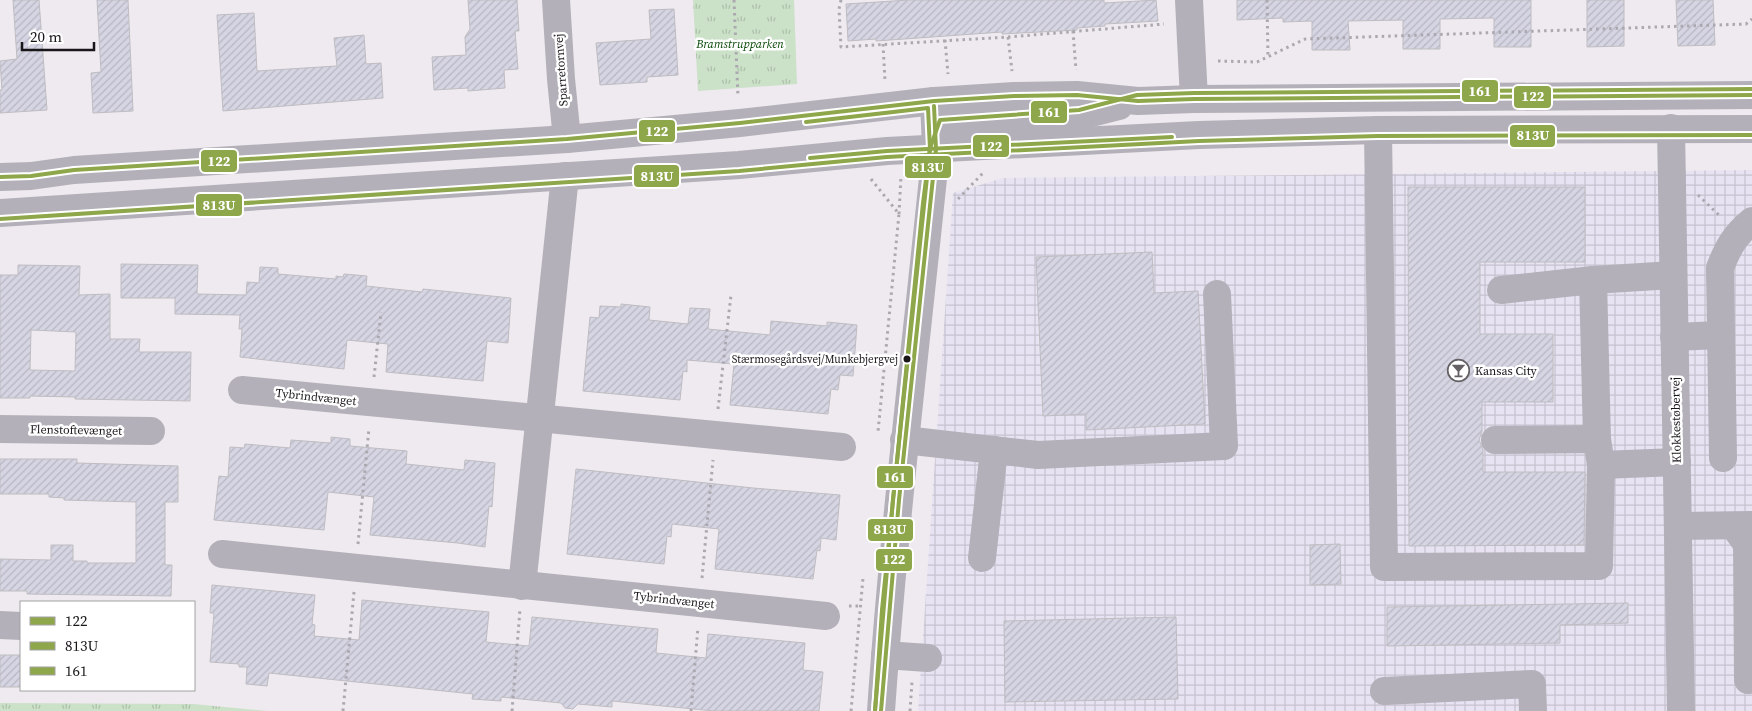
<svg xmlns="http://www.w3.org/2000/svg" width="1752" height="711" viewBox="0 0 1752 711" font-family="'Source Serif 4',serif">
<defs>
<pattern id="industrial-grid" width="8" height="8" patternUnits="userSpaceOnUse" patternTransform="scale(1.25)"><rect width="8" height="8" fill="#e8e3f2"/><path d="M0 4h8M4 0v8" fill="none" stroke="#c6c2cf"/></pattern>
<pattern id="grass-tufts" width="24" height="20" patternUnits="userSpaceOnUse" patternTransform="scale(1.25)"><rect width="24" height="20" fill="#cbe1c8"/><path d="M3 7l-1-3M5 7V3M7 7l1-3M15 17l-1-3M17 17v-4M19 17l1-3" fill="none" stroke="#aec0ab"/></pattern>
<pattern id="building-hatch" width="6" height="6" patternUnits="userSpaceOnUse" patternTransform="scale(1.25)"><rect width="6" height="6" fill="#d6d5e3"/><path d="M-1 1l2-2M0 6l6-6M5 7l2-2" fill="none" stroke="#b7b6c2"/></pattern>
</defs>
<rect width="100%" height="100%" fill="#efeaef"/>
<polygon fill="url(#industrial-grid)" points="1752,170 1752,711 918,711 953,193 1003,178"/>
<g fill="url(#grass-tufts)">
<polygon points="693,0 794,0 797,84 698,91"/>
<polygon points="0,703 193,704 268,711 0,711"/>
</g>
<g fill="url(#building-hatch)" stroke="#bfbdc1" fill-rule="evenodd">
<polygon points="13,0 39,0 47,110 0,113 0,90 2,90 0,61 17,59"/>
<polygon points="97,0 128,0 133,111 93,113 91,73 101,72"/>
<polygon points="468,0 517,0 519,31 515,31 518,69 504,70 505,88 468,91 468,88 434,90 432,57 466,55 465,37 470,29"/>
<polygon points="909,0 1104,0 1104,3 1156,0 1158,21 1105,24 1105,26 1077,28 1077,30 1002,34 1002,32 876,41 876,39 848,41 846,4"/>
<polygon points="1237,0 1531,0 1531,47 1494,47 1494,18 1440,19 1440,49 1403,49 1403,20 1348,21 1350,50 1312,50 1312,21 1283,22 1283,18 1237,20"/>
<polygon points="1587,0 1624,0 1624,46 1587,47"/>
<polygon points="1676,0 1713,0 1715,45 1678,46"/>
<polygon points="674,9 678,75 647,77 647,82 600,85 596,43 651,39 649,10"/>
<polygon points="254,13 257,71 337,66 334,38 364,35 366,64 381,63 383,98 223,111 217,15"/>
<polygon points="1408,187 1585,187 1585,262 1480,262 1480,334 1553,334 1553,402 1482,402 1482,431 1479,440 1483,449 1483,472 1585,472 1584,545 1409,546"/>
<polygon points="1152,252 1154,293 1198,291 1205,424 1086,430 1086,414 1043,416 1036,257"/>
<polygon points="121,264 198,265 197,294 246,295 247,282 259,283 260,267 278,268 278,274 336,279 336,276 343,277 344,274 367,276 366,286 422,292 423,289 511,298 508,343 487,341 483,381 386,372 388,344 347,340 344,369 240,357 242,329 239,329 240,315 175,314 175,298 121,298"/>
<path d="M18 265 80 266 79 295 110 294V339H140L139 352H191L190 401 75 399V397L30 396V398H0V275H18ZM31 330 76 332 75 371 30 370Z"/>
<polygon points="621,304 650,307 649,320 688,324 690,308 710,309 708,329 770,335 771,321 827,326 827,322 857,325 853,376 840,375 838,390 831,389 828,414 730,405 734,364 687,360 687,372 683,371 680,400 583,391 590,317 599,318 600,306 621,307"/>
<polygon points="331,437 350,439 350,446 407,451 406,464 464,470 465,460 495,463 492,507 489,506 485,547 458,543 370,535 374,497 328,492 324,530 214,520 219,476 228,477 230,447 244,448 245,444 290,448 291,440 331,443"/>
<polygon points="0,459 77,459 77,463 178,466 178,502 165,502 165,565 172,565 171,596 27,594 27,591 0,591 0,559 51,560 51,545 73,545 73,561 87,561 87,563 136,563 136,502 64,500 64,498 49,497 49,494 0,494"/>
<polygon points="576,469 753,488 840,495 836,540 821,538 820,551 817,550 813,579 715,569 719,529 672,524 671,537 667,536 664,564 567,554"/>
<polygon points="1340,544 1341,584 1310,585 1310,545"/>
<polygon points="212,585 315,595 312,624 315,625 314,636 359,640 362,600 489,612 486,642 529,646 532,617 658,629 656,653 706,658 708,634 805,643 803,670 823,672 819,711 714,711 612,701 612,707 578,704 573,709 565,708 561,703 501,697 501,701 472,699 473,694 269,673 267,686 246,684 247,667 239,667 239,664 210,662 214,613 210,613"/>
<polygon points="1628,603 1628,623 1560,625 1560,643 1387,646 1387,607"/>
<polygon points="1176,617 1178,699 1005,702 1004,621"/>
<rect x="0" y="655" width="21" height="32"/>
</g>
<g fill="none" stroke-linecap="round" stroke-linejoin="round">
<g stroke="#aba8af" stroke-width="3" stroke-dasharray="2.5 4" stroke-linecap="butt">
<polyline points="734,0 738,97"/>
<polyline points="841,0 839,9 841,47 1008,37 1164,24"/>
<polyline points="1267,0 1268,57"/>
<polyline points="1073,31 1076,70"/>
<polyline points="1008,37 1012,71"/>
<polyline points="945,40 948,74"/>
<polyline points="883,44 885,81"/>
<polyline points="1218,61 1257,62 1305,39 1746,24 1752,19"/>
<polyline points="871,179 899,214 878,432"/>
<polyline points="1698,195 1721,217"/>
<polyline points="958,199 983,173"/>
<polyline points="899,214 901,176"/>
<polyline points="374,377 381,312"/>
<polyline points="718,409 731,295"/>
<polyline points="358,544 369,428"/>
<polyline points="702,578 713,460"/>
<polyline points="849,606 861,606"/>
<polyline points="343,711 354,592"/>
<polyline points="512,711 520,609"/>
<polyline points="691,711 698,627"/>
<polyline points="851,711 863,578"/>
<polyline points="910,711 912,682"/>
</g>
<g stroke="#b4b0b9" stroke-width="28">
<polyline points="556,0 561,79 567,139"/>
<polyline points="1189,0 1194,99"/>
<polyline points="1671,128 1681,711"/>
<polyline points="1378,130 1384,567 1599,566 1601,465 1597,439 1593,280 1673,275"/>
<polyline points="936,149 944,125 1080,116 1119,106"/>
<polyline points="0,177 31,176 74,170 567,139 740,123 934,101 1014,96 1077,95 1138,101 1194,99 1752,95"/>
<polyline points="0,213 739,165 887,151 1199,135 1378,130 1752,129"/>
<polyline points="1501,290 1593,280"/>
<polyline points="1674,337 1720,335"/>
<polyline points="242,390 842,447"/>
<polyline points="0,429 151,431"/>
<polyline points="904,440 1038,455 1224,446 1217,294"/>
<polyline points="1495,440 1597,439"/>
<path d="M1723 458 1720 268C1728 247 1735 235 1752 221"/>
<polyline points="1601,465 1677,462"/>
<polyline points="1678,526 1751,525"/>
<polyline points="1734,526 1747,544 1748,680"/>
<polyline points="222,554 826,616"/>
<polyline points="982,558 994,450"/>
<polyline points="522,586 565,176"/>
<polyline points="0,625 21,626"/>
<polyline points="885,655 928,658"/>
<polyline points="1384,691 1532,684 1533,711"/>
<path d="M881 711C894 523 917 336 936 149L934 101"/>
</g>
<defs>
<g id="bus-1">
<polyline points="810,158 887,151 1172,137"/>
<polyline points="0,177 31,176 74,170 567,139 740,123 934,101 1014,96 1077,95 1138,101 1194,99 1752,95"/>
<polyline points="881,711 899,500 936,149 934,106"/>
</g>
<g id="bus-2">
<polyline points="806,122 928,108 930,149 893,499 875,711"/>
<polyline points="0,219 739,171 887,157 1199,141 1378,136 1752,135"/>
</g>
<polyline id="bus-3" points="875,711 882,610 923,203 930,148 940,120 1079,110 1137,95 1194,93 1752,89"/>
</defs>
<use href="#bus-1" stroke="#fff" stroke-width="8"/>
<use href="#bus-2" stroke="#fff" stroke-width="8"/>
<use href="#bus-3" stroke="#fff" stroke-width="8"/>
<use href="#bus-1" stroke="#8fa74b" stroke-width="4"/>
<use href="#bus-2" stroke="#8fa74b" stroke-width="4"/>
<use href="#bus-3" stroke="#8fa74b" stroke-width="4"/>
</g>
<defs>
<symbol id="bar-ring" viewBox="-11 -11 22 22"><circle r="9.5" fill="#fff" stroke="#646064" stroke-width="1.5"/><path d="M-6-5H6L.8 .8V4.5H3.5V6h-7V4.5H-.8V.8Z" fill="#646064"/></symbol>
</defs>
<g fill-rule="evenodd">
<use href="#bar-ring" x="1446" y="358" width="25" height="25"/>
</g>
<circle fill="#191619" stroke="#fff" stroke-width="2" cx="907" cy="359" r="4.5"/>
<g text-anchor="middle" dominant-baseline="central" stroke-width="5" stroke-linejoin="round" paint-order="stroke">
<g font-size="11" fill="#191619" stroke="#fff" text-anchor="end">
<text x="898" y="359">Stærmosegårdsvej/Munkebjergvej</text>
</g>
<g font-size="12" font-style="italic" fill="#064706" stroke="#fff">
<text x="740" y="44">Bramstrupparken</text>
</g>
<g font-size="12" fill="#191619" stroke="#fff">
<text transform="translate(561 70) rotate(-94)">Sparretornvej</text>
<text transform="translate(316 397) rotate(6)">Tybrindvænget</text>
<text transform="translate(1676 420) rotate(-91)">Klokkestøbervej</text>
<text transform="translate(76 430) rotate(1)">Flenstoftevænget</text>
<text transform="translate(674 600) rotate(6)">Tybrindvænget</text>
</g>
<g font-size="12" fill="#191619" stroke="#fff" text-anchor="start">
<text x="1475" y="371">Kansas City</text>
</g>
</g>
<g stroke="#fff" stroke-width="2">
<rect x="1461" y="79" width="38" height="24" rx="5" fill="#8fa74b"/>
<rect x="1513" y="85" width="39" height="24" rx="5" fill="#8fa74b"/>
<rect x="1030" y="100" width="38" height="24" rx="5" fill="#8fa74b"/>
<rect x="638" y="119" width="38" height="24" rx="5" fill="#8fa74b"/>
<rect x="1509" y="124" width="47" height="24" rx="5" fill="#8fa74b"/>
<rect x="972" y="134" width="38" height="24" rx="5" fill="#8fa74b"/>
<rect x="200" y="149" width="38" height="24" rx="5" fill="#8fa74b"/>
<rect x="904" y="155" width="48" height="24" rx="5" fill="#8fa74b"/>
<rect x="633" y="164" width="47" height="24" rx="5" fill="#8fa74b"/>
<rect x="195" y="193" width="48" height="24" rx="5" fill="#8fa74b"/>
<rect x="876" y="465" width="38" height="24" rx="5" fill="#8fa74b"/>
<rect x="867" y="518" width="47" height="24" rx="5" fill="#8fa74b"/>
<rect x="875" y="548" width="38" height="24" rx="5" fill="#8fa74b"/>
</g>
<g font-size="14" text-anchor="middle" font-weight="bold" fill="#fff">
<text x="1480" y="96">161</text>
<text x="1533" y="101">122</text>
<text x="1049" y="117">161</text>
<text x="657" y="136">122</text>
<text x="1533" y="140">813U</text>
<text x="991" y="151">122</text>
<text x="219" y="166">122</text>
<text x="928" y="172">813U</text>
<text x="657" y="181">813U</text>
<text x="219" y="210">813U</text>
<text x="895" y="482">161</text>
<text x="890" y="534">813U</text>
<text x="894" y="564">122</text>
</g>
<rect x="20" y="601" width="175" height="90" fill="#ffffff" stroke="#a3a2a3"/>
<rect x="30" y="617" width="25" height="8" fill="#8fa74b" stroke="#a3a2a3"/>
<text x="65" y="626" font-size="15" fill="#191619">122</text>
<rect x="30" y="642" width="25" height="8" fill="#8fa74b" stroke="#a3a2a3"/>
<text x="65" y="651" font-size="15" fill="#191619">813U</text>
<rect x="30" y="667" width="25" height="8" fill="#8fa74b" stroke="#a3a2a3"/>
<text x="65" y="676" font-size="15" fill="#191619">161</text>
<path d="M22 42v8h72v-8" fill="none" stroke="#191619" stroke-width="2.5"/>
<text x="30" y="42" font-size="15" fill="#191619" stroke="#ffffff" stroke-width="4" paint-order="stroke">20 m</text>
</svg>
